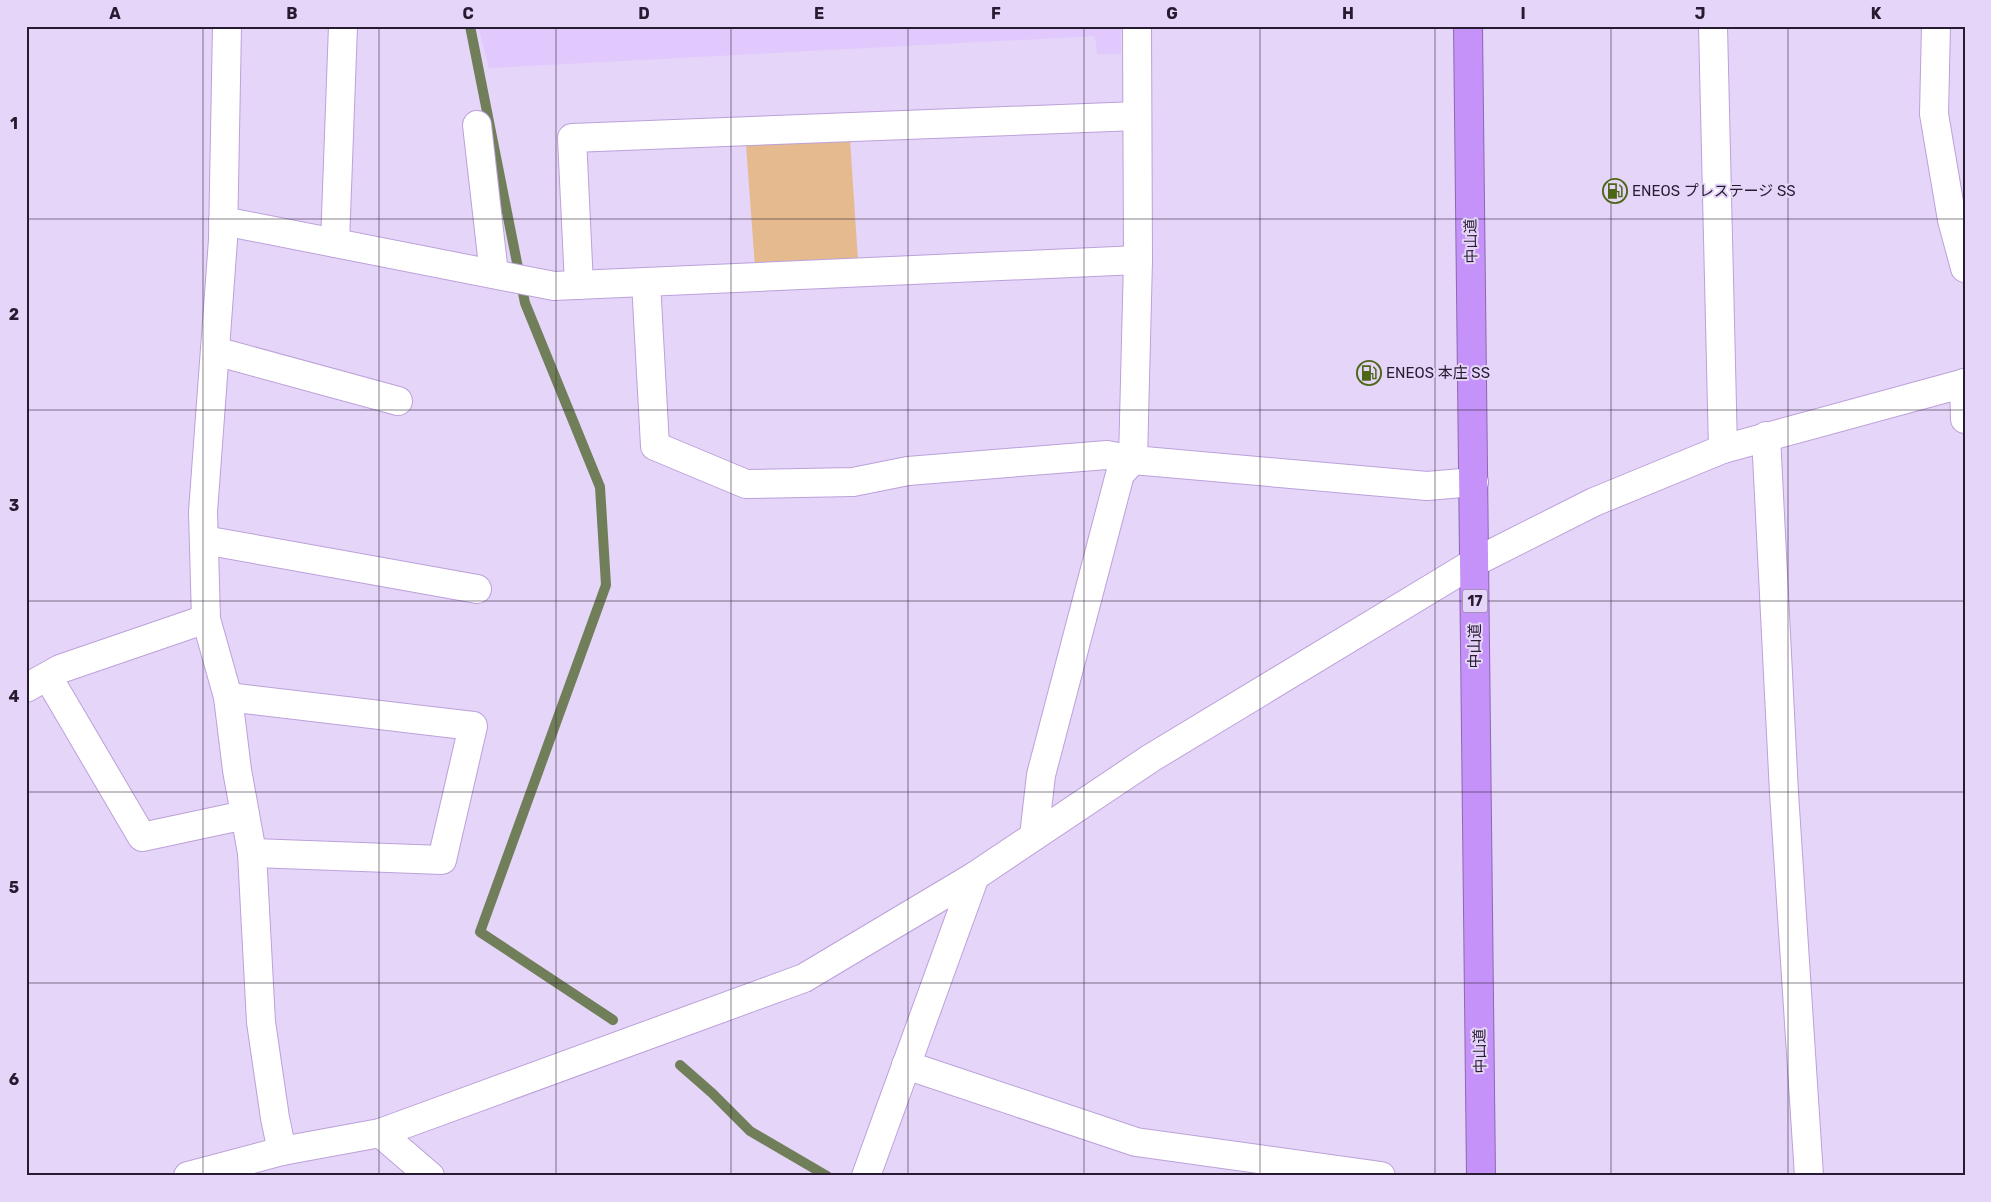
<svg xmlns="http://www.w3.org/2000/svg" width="1991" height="1202" viewBox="0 0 1991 1202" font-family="Rubik,'Noto Sans JP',sans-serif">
<rect width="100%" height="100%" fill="#e5d5f8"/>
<polygon fill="#e1c8fd" points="478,26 1121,26 1121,54 1097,54 1095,36 489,68"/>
<polygon fill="#e5ba8f" points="850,139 858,261 755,267 746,145"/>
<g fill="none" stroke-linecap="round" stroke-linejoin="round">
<g stroke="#717e5a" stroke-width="10">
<polyline points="470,26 525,303 600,487 606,585 480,932 613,1020"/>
<polyline points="680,1065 712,1093 750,1131 827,1176"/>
</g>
<defs>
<g id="minor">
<polyline points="227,26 223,240 203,512 206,619 228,697 237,770 252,853 261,1022 275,1118 282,1151"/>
<polyline points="1713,26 1723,449"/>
<polyline points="1936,26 1934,114 1952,220 1965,268"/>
<polyline points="477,125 494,274"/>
<polyline points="223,221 554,286 1138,260"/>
<polyline points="335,243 343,26"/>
<polyline points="646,282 655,446 746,484 853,482 908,471 1107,455 1133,460 1427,486 1474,482"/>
<polyline points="579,285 572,138 1137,116"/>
<polyline points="215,351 398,401"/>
<polyline points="1964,383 1965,419"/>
<polyline points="1766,436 1784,793 1809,1176"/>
<polyline points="204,540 477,589"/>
<polyline points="48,677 142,837 245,815"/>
<polyline points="26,688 60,669 206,619"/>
<polyline points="228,697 473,726 442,860 252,853"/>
<polyline points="1034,836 1041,775 1120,474 1133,460 1138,260 1137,26"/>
<polyline points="906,1065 1136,1142 1381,1176"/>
<polyline points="380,1133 430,1176"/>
<polyline points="188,1176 282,1151 380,1133 804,978 975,876 1151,758 1475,562 1594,502 1723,449 1965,383"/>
<polyline points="866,1176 975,876"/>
</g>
<polyline id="highway" points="1468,26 1481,1176"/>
</defs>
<use href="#minor" stroke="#bca1da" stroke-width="30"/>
<use href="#highway" stroke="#8d68b2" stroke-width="30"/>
<use href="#minor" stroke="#fff" stroke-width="28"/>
<use href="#highway" stroke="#c492f8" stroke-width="28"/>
</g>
<path fill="none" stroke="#261b31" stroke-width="1" stroke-opacity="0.55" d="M203 26V1176M379 26V1176M556 26V1176M731 26V1176M908 26V1176M1084 26V1176M1260 26V1176M1435 26V1176M1611 26V1176M1788 26V1176M26 219H1965M26 410H1965M26 601H1965M26 792H1965M26 983H1965"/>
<defs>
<symbol id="fuel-ring" viewBox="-11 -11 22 22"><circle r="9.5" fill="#e5d5f8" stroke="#4d6616" stroke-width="1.5"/><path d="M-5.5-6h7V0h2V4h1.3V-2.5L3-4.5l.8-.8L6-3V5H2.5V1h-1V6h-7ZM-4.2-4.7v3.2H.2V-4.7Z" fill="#4d6616"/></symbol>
</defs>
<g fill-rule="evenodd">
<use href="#fuel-ring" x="1601" y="177" width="28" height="28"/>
<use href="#fuel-ring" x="1355" y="359" width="28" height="28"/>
</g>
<g text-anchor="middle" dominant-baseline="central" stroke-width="4" stroke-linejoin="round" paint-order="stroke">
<rect fill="#e5d5f8" stroke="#5f536d" stroke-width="1" x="1462.5" y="589.5" width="25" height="23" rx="4"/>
<g font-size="14" font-weight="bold" fill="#261b31">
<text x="1475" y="601">17</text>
</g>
<g font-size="15" fill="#261b31" stroke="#e5d5f8" text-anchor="start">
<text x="1632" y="191">ENEOS プレステージ SS</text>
<text x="1386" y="373">ENEOS 本庄 SS</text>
</g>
<g font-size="15" fill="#261b31" stroke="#e5d5f8">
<text transform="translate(1471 241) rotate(-91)">中山道</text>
<text transform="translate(1475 646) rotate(-90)">中山道</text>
<text transform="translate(1480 1051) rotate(-91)">中山道</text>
</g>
</g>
<rect width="1991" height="1202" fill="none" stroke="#e5d5f8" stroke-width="55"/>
<rect x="28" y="28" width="1936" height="1146" fill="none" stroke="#261b31" stroke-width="2"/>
<g font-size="16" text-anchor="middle" font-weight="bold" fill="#261b31">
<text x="115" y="19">A</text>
<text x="292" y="19">B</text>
<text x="468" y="19">C</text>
<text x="644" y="19">D</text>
<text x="819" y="19">E</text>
<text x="996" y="19">F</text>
<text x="1172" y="19">G</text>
<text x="1348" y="19">H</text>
<text x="1523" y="19">I</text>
<text x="1700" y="19">J</text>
<text x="1876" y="19">K</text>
<text x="14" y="129">1</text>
<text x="14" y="320">2</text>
<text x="14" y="511">3</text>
<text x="14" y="702">4</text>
<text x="14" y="893">5</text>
<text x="14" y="1085">6</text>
</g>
</svg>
